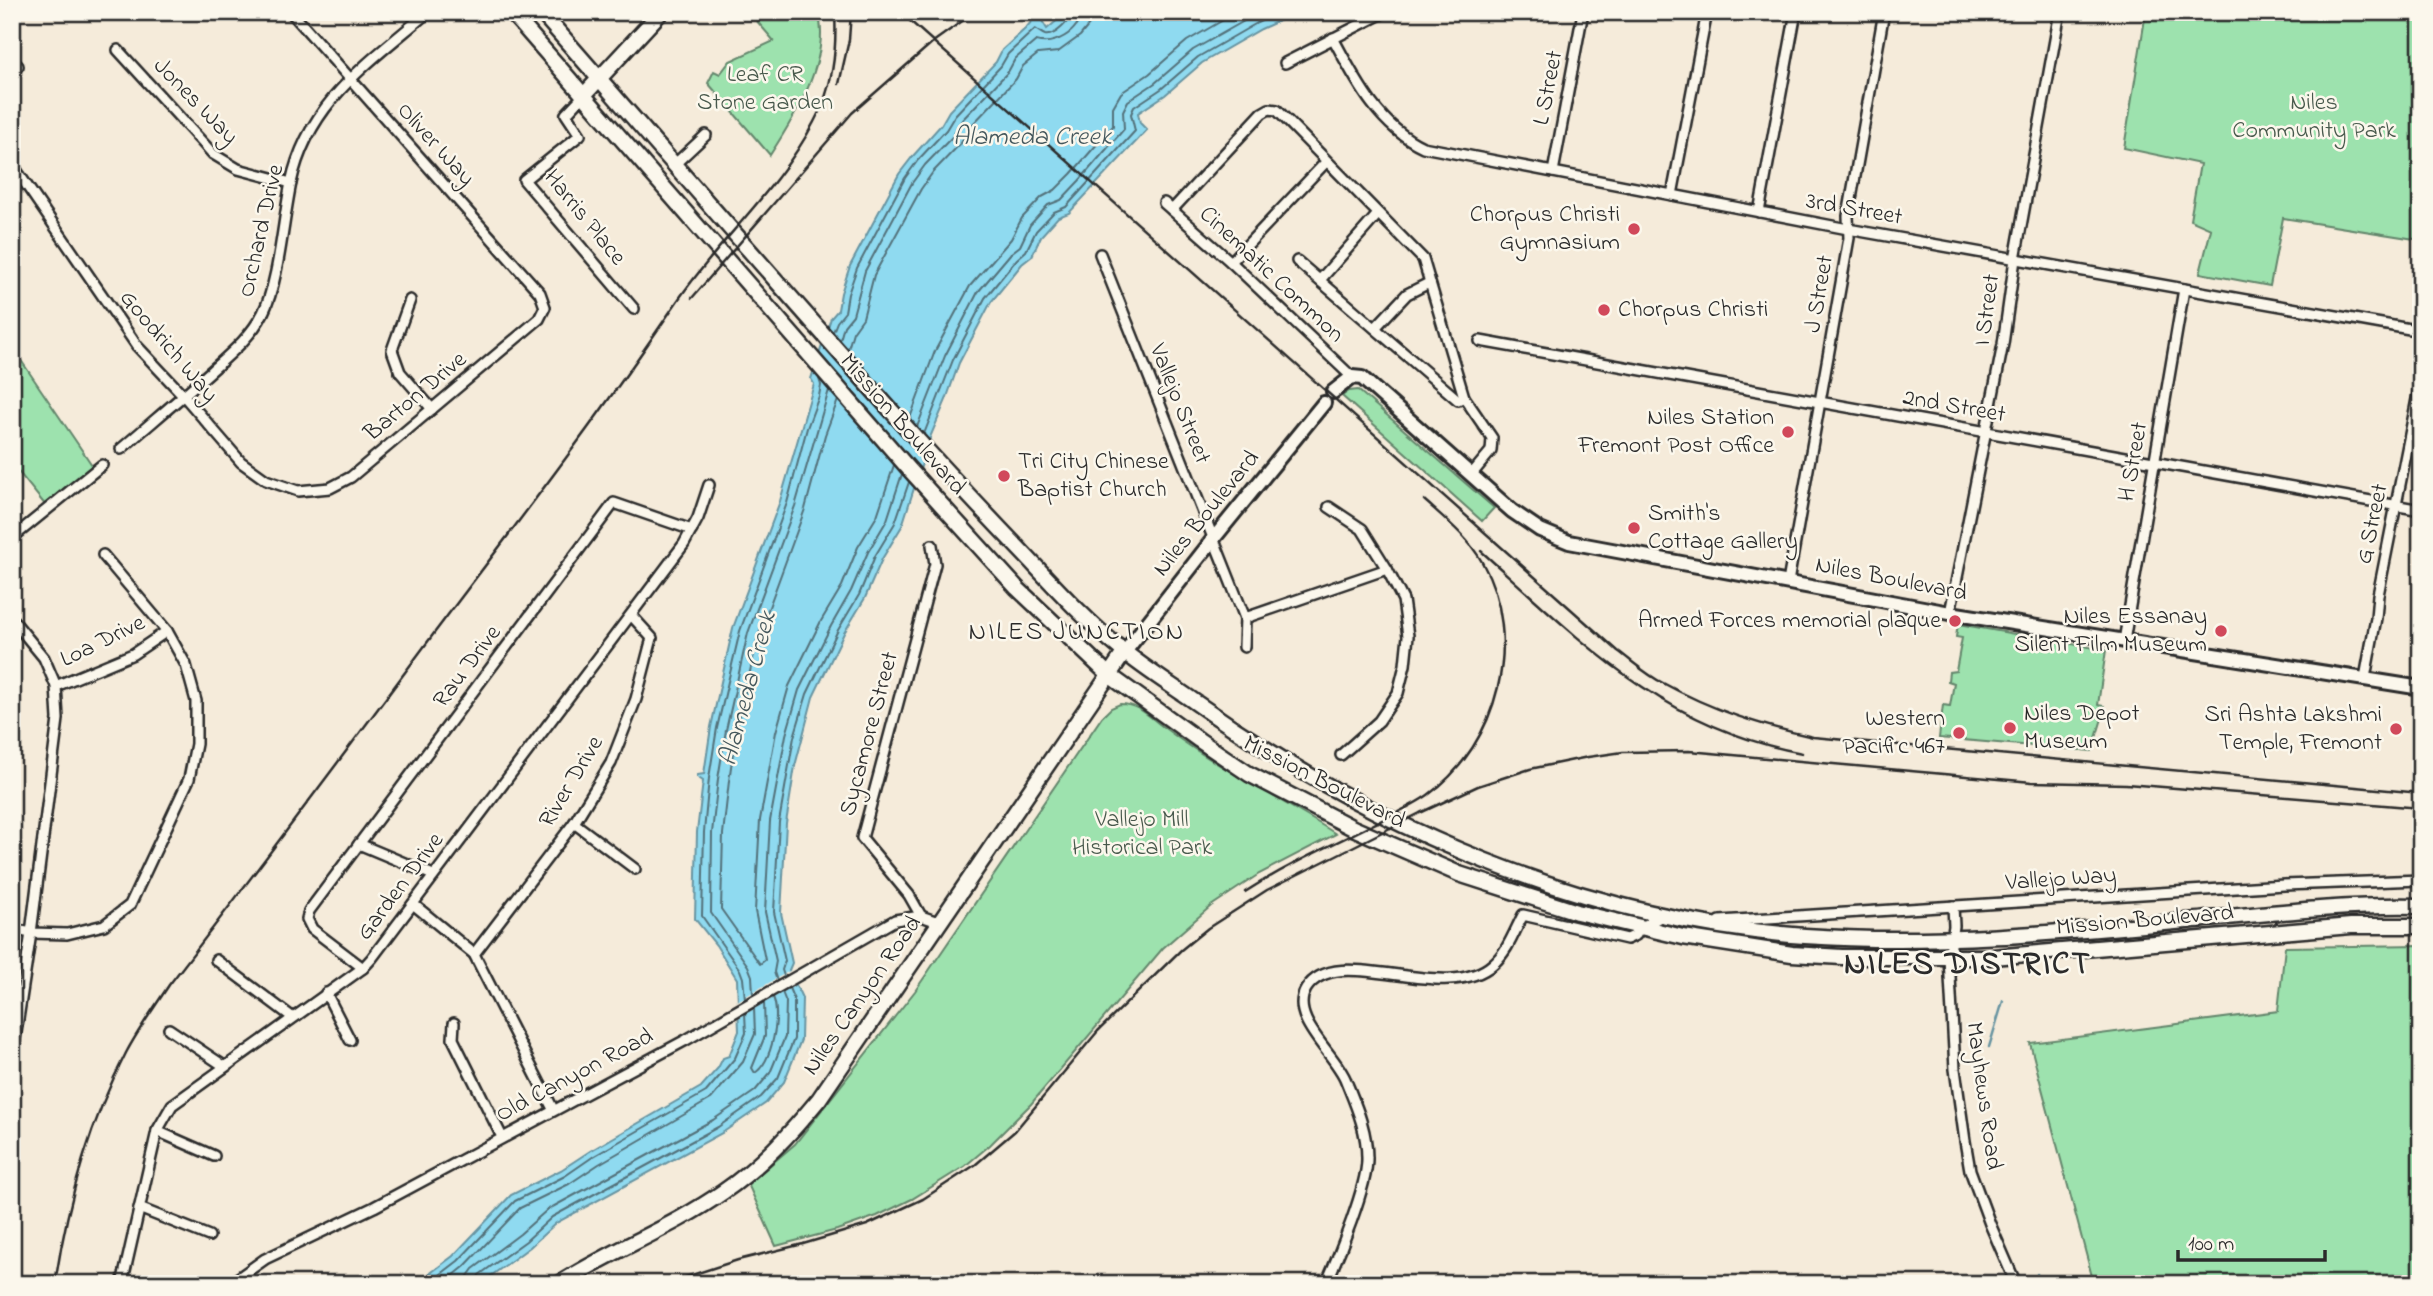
<svg xmlns="http://www.w3.org/2000/svg" width="2433" height="1296" viewBox="0 0 2433 1296" font-family="'Indie Flower',sans-serif">
<rect width="100%" height="100%" fill="#f5ebda"/>
<filter id="ink" filterUnits="userSpaceOnUse"><feTurbulence type="fractalNoise" baseFrequency=".0143" numOctaves="2"/><feDisplacementMap in="SourceGraphic" scale="14" xChannelSelector="R" yChannelSelector="G"/><feConvolveMatrix kernelMatrix="1 2 1 2 8 2 1 2 1" color-interpolation-filters="sRGB"/></filter>
<g filter="url(#ink)">
<g fill="#9de2ae" stroke="#64866c" stroke-width="2">
<path d="M749 12H818C832 58 794 118 770 155L708 83 714 71 720 74 730 61 774 41Z"/>
<polygon points="2146,12 2421,12 2421,240 2283,218 2270,286 2200,273 2211,229 2190,220 2200,164 2124,148"/>
<polygon points="12,347 94,468 46,506 12,464"/>
<polygon points="1358,390 1494,508 1482,521 1342,396 1349,391"/>
<polygon points="1958,624 2106,650 2098,705 2104,706 2104,712 2092,751 1939,738 1943,705 1950,706 1954,683 1948,681 1949,672 1956,671 1962,638 1956,637"/>
<path d="M1120 704C1140 704 1150 718 1166 729 1219 769 1280 798 1336 834L1259 874 1211 906 1163 948 1031 1104 990 1145 965 1166 912 1199 877 1216 837 1230 776 1246 748 1184 795 1144 915 991 1102 717 1111 708Z"/>
<polygon points="2421,945 2421,1284 2094,1284 2030,1043 2278,1011 2285,947"/>
</g>
<polygon fill="#8fdaf0" stroke="#6794a1" stroke-width="2" points="1067,12 1298,12 1261,29 1202,63 1165,95 1138,113 1140,123 1147,130 1069,213 1058,217 1041,236 1032,256 1022,264 991,302 959,363 946,400 931,435 902,526 882,559 865,598 844,633 813,697 795,766 786,823 781,913 792,963 789,970 802,998 801,1040 784,1082 766,1103 722,1133 556,1223 530,1247 480,1284 416,1284 453,1256 511,1195 561,1170 590,1151 701,1087 718,1068 723,1058 729,1056 739,1031 737,979 716,945 695,919 697,832 703,781 697,777 697,775 704,774 711,727 733,628 780,501 814,384 811,379 831,318 838,310 841,293 850,266 899,174 913,156 941,125 949,111 996,62 1002,50 1025,29 1038,14 1047,29"/>
<polygon fill="#f5ebda" points="793,969 799,983 735,1020 734,1003"/>
<g fill="none" stroke-linecap="round" stroke-linejoin="round">
<g stroke="#53717a" stroke-width="2">
<path d="M833 332 837 322 845 312 848 294 857 268 905 178 918 160 946 130 955 115 1001 66 1008 54 1035 29C1039 31 1042 34 1045 35 1055 37 1071 20 1072 12"/>
<path d="M840 340 844 326 853 315 865 271 912 183 925 165 953 136 962 120 1008 72 1015 59 1036 41C1054 46 1079 33 1081 12"/>
<polyline points="848,349 853,332 863,318 874,275 921,189 933,172 961,143 971,126 1016,79 1023,66 1038,54 1058,52 1080,36 1089,25 1091,12"/>
<polyline points="838,400 825,435 805,509 758,637 736,732 729,781 723,834 721,909 760,964 765,960 755,911 760,820 776,732 789,686 821,621 842,586 858,547 877,516 894,465"/>
<polyline points="910,418 935,351 970,286 1011,239 1022,218 1042,197 1055,190 1071,174 1113,126 1113,107 1121,93 1149,74 1187,41 1237,12"/>
<polyline points="917,427 945,356 978,292 1011,253 1020,246 1030,225 1048,205 1061,200 1079,181 1124,129 1123,111 1128,101 1155,83 1193,50 1260,12"/>
<polyline points="924,434 953,360 985,298 1017,259 1026,251 1036,231 1054,212 1066,207 1135,131 1131,114 1134,107 1161,89 1198,57 1257,23 1281,12"/>
<polyline points="784,976 782,970 785,961 774,912 779,822 794,737 807,694 838,630 859,595 875,556 895,523 909,482"/>
<polyline points="777,981 774,972 776,961 765,912 770,821 786,735 799,690 831,626 851,591 868,552 887,520 902,474"/>
<polyline points="753,994 752,976 748,966 711,913 712,833 718,779 726,730 748,633 795,506 829,390"/>
<polyline points="745,999 743,978 740,970 702,916 704,832 709,778 717,728 740,631 787,503 807,428 819,396 821,385 819,379"/>
<path d="M764 1002 765 1036 752 1068 755 1073C772 1062 781 1016 773 997"/>
<polyline points="428,1284 458,1261 515,1201 565,1176 594,1156 706,1092 735,1058 746,1033 745,1013"/>
<polyline points="443,1284 464,1267 520,1208 569,1184 599,1164 711,1099 743,1062 755,1034 754,1008"/>
<polyline points="467,1284 468,1276 473,1269 520,1234 547,1210 713,1120 755,1091 770,1073 785,1037 786,1002 782,992"/>
<polyline points="476,1284 479,1275 526,1241 552,1217 718,1127 761,1097 778,1078 794,1039 794,1000 789,988"/>
</g>
<g stroke="#6794a1" stroke-width="2.5">
<polyline points="1989,1047 2003,1001"/>
<polyline points="2037,1274 2042,1284"/>
</g>
<defs>
<g id="minor">
<path d="M1333 38C1355 79 1378 126 1423 147L1848 229 2421 331"/>
<polyline points="118,50 213,154 238,169 291,183"/>
<polyline points="12,60 18,66"/>
<polyline points="1285,63 1385,12"/>
<polyline points="584,95 566,114 580,135 524,180 634,309"/>
<polyline points="12,164 137,346 184,396 241,462 266,480 298,491 330,488 351,477 539,319 545,307 540,293 291,12"/>
<polyline points="675,164 706,135"/>
<polyline points="1553,172 1583,12"/>
<polyline points="1672,195 1707,12"/>
<polyline points="1164,203 1231,262 1352,377"/>
<polyline points="1172,210 1262,113 1269,109 1277,110 1423,259 1464,397 1492,438 1491,451 1471,475"/>
<polyline points="1759,212 1796,12"/>
<polyline points="1100,254 1245,618 1244,647"/>
<polyline points="1297,261 1458,400 1464,397"/>
<polyline points="1231,262 1326,162"/>
<polyline points="1320,280 1378,214"/>
<polyline points="410,300 392,350 400,372 432,409"/>
<polyline points="1375,328 1407,294 1429,283"/>
<polyline points="1480,341 2421,510"/>
<path d="M121 449C151 423 181 398 210 372 230 354 251 337 263 313 279 281 283 220 291 183 308 102 369 63 428 12"/>
<polyline points="1329,507 1362,529 1387,569 1403,600 1408,636 1405,665 1398,693 1379,721 1341,755"/>
<polyline points="12,538 102,465"/>
<polyline points="1788,582 1849,238 1848,216 1884,12"/>
<polyline points="1950,613 2003,344 2015,259 2060,12"/>
<polyline points="1245,618 1387,569"/>
<polyline points="12,619 44,658 56,686 58,719 31,933 12,1059"/>
<polyline points="2124,641 2184,289"/>
<polyline points="2365,678 2376,618 2378,595 2421,379"/>
<polyline points="56,686 133,654 167,631"/>
<polyline points="574,823 635,869"/>
<polyline points="359,844 433,875"/>
<polyline points="413,904 474,954 553,1109"/>
<polyline points="1953,906 1954,926 1949,958 1955,1069 1965,1141 1970,1170 1990,1224 2016,1284"/>
<polyline points="921,916 909,895 862,838 935,564 932,545"/>
<polyline points="1720,921 2284,885 2421,880"/>
<polyline points="12,929 31,933 67,934 104,925 130,905 189,779 196,744 196,701 186,665 167,631 103,555"/>
<polyline points="474,954 574,823 611,763 636,699 652,638 631,615"/>
<polyline points="216,960 292,1017"/>
<polyline points="363,968 312,929 307,919 309,911 614,503 692,530"/>
<polyline points="326,993 350,1040"/>
<polyline points="454,1023 453,1039 502,1137"/>
<polyline points="169,1029 224,1066"/>
<polyline points="157,1131 214,1156"/>
<polyline points="139,1208 209,1236"/>
<polyline points="122,1284 157,1131 172,1105 363,968 372,958 684,544 698,518 709,485"/>
<polyline points="230,1284 265,1259 374,1207 686,1040 895,920 921,916 941,923"/>
<path d="M1326 1284C1338 1257 1368 1185 1367 1158 1367 1130 1356 1106 1346 1081 1336 1054 1288 1019 1306 989 1336 940 1445 1007 1493 964 1508 951 1514 932 1523 915L1627 939 1636 935 1640 928 1664 915"/>
</g>
<g id="secondary">
<polyline points="1333,392 1352,377 1362,378 1512,511 1540,530 1569,542 1950,613 2421,688"/>
<polyline points="1124,653 1214,538 1324,403"/>
</g>
<g id="primary">
<polyline points="511,12 909,469 1017,588 1109,675 1199,740 1249,774 1353,828 1459,874 1577,912 1683,937 1792,954 1842,957 1993,957 2351,926 2421,926"/>
<path d="M541 12C659 147 777 283 896 416 939 464 982 510 1026 556 1057 589 1087 622 1122 650 1145 669 1171 685 1195 702 1375 829 1584 920 1805 936 1932 945 2059 933 2186 921 2264 914 2342 904 2421 906"/>
<polyline points="584,95 661,12"/>
<path d="M559 1284C612 1250 672 1228 723 1192 761 1166 790 1134 819 1099L1124 653"/>
</g>
</defs>
<use href="#minor" stroke="#2b2b2b" stroke-width="14"/>
<use href="#secondary" stroke="#2b2b2b" stroke-width="18"/>
<use href="#primary" stroke="#2b2b2b" stroke-width="19"/>
<use href="#minor" stroke="#fbf7ec" stroke-width="9"/>
<use href="#secondary" stroke="#fbf7ec" stroke-width="12"/>
<use href="#primary" stroke="#fbf7ec" stroke-width="14"/>
<g stroke="#2b2b2b" stroke-width="2.5">
<path d="M900 12 1618 651C1633 662 1647 675 1663 683 1712 710 1759 725 1813 737L2421 793"/>
<polyline points="839,84 849,40 851,12"/>
<polyline points="692,298 852,113 933,42 975,12"/>
<path d="M1481 551C1581 641 1664 728 1802 753"/>
<path d="M1245 892C1285 866 1329 846 1372 825 1391 815 1411 807 1428 795 1499 744 1525 638 1482 562 1468 537 1445 519 1424 500"/>
<path d="M55 1284C67 1204 88 1126 126 1053 138 1030 154 1008 169 985 258 870 345 753 432 636 515 526 599 417 676 303 718 241 779 189 814 122 833 88 837 51 835 12"/>
<polyline points="664,1284 738,1260 803,1244 867,1225 923,1199 975,1165 1015,1131 1098,1031 1181,950 1208,928 1267,890 1420,813 1478,786 1530,769 1588,757 1623,752 1689,751 2032,782 2126,784 2421,808"/>
</g>
</g>
</g>
<g fill="#d1495b" stroke="#fbf7ec" stroke-width="2.5">
<circle cx="1634" cy="229" r="7"/>
<circle cx="1604" cy="310" r="7"/>
<circle cx="1788" cy="432" r="7"/>
<circle cx="1004" cy="476" r="7"/>
<circle cx="1634" cy="528" r="7"/>
<circle cx="1955" cy="621" r="7"/>
<circle cx="2221" cy="631" r="7"/>
<circle cx="2010" cy="728" r="7"/>
<circle cx="2396" cy="729" r="7"/>
<circle cx="1959" cy="733" r="7"/>
</g>
<g text-anchor="middle" dominant-baseline="central" stroke-width="5" stroke-linejoin="round" paint-order="stroke">
<g font-size="24" fill="#48594c" stroke="#fbf7ec">
<text x="765" y="75">Leaf CR<tspan x="765" dy="28">Stone Garden</tspan></text>
<text x="2314" y="103">Niles<tspan x="2314" dy="28">Community Park</tspan></text>
<text x="1142" y="820">Vallejo Mill<tspan x="1142" dy="28">Historical Park</tspan></text>
</g>
<g font-size="24" fill="#2b2b2b" stroke="#fbf7ec">
<text transform="translate(1549 88) rotate(-79)">L Street</text>
<text transform="translate(195 102) rotate(46)">Jones Way</text>
<text transform="translate(435 145) rotate(48)">Oliver Way</text>
<text transform="translate(1854 210) rotate(10)">3rd Street</text>
<text transform="translate(584 218) rotate(51)">Harris Place</text>
<text transform="translate(262 231) rotate(-77)">Orchard Drive</text>
<text transform="translate(1271 275) rotate(43)">Cinematic Common</text>
<text transform="translate(1820 294) rotate(-80)">J Street</text>
<text transform="translate(1988 310) rotate(-82)">I Street</text>
<text transform="translate(168 347) rotate(50)">Goodrich Way</text>
<text transform="translate(416 397) rotate(-40)">Barton Drive</text>
<text transform="translate(1179 404) rotate(68)">Vallejo Street</text>
<text transform="translate(1954 407) rotate(10)">2nd Street</text>
<text transform="translate(902 425) rotate(49)">Mission Boulevard</text>
<text transform="translate(2134 462) rotate(-80)">H Street</text>
<text transform="translate(1207 514) rotate(-51)">Niles Boulevard</text>
<text transform="translate(2373 524) rotate(-78)">G Street</text>
<text transform="translate(1891 580) rotate(11)">Niles Boulevard</text>
<text transform="translate(103 642) rotate(-26)">Loa Drive</text>
<text transform="translate(468 667) rotate(-53)">Rau Drive</text>
<text transform="translate(870 734) rotate(-75)">Sycamore Street</text>
<text transform="translate(572 782) rotate(-59)">River Drive</text>
<text transform="translate(1324 783) rotate(27)">Mission Boulevard</text>
<text transform="translate(2061 880) rotate(-4)">Vallejo Way</text>
<text transform="translate(401 887) rotate(-53)">Garden Drive</text>
<text transform="translate(2145 921) rotate(-5)">Mission Boulevard</text>
<text transform="translate(863 996) rotate(-55)">Niles Canyon Road</text>
<text transform="translate(575 1076) rotate(-28)">Old Canyon Road</text>
<text transform="translate(1983 1096) rotate(82)">Mayhews Road</text>
</g>
<g font-size="24" fill="#2b2b2b" stroke="#fbf7ec" text-anchor="end">
<text x="1620" y="215">Chorpus Christi<tspan x="1620" dy="28">Gymnasium</tspan></text>
<text x="1618" y="310" text-anchor="start">Chorpus Christi</text>
<text x="1774" y="418">Niles Station<tspan x="1774" dy="28">Fremont Post Office</tspan></text>
<text x="1018" y="462" text-anchor="start">Tri City Chinese<tspan x="1018" dy="28">Baptist Church</tspan></text>
<text x="1648" y="514" text-anchor="start">Smith's<tspan x="1648" dy="28">Cottage Gallery</tspan></text>
<text x="2207" y="617">Niles Essanay<tspan x="2207" dy="28">Silent Film Museum</tspan></text>
<text x="1941" y="621">Armed Forces memorial plaque</text>
<text x="2024" y="714" text-anchor="start">Niles Depot<tspan x="2024" dy="28">Museum</tspan></text>
<text x="2382" y="715">Sri Ashta Lakshmi<tspan x="2382" dy="28">Temple, Fremont</tspan></text>
<text x="1945" y="719">Western<tspan x="1945" dy="28">Pacific 467</tspan></text>
</g>
<g font-size="26" font-style="italic" fill="#44575c" stroke="#fbf7ec">
<text x="1032" y="138">Alameda Creek</text>
<text transform="translate(749 689) rotate(-75)">Alameda Creek</text>
</g>
<g font-size="26" letter-spacing="2" fill="#2b2b2b" stroke="#fbf7ec">
<text x="1077" y="633">NILES JUNCTION</text>
</g>
<g font-size="32" font-weight="bold" letter-spacing="2" fill="#2b2b2b" stroke="#fbf7ec">
<text x="1968" y="965">NILES DISTRICT</text>
</g>
</g>
<rect width="2433" height="1296" fill="none" stroke="#fbf7ec" stroke-width="42"/>
<rect x="21" y="21" width="2391" height="1254" fill="none" stroke="#2b2b2b" stroke-width="2.5" filter="url(#ink)"/>
<path d="M2178 1250v10h147v-10" fill="none" stroke="#2b2b2b" stroke-width="3.5"/>
<text x="2188" y="1250" font-size="21" fill="#2b2b2b" stroke="#fbf7ec" stroke-width="5" paint-order="stroke">100 m</text>
</svg>
